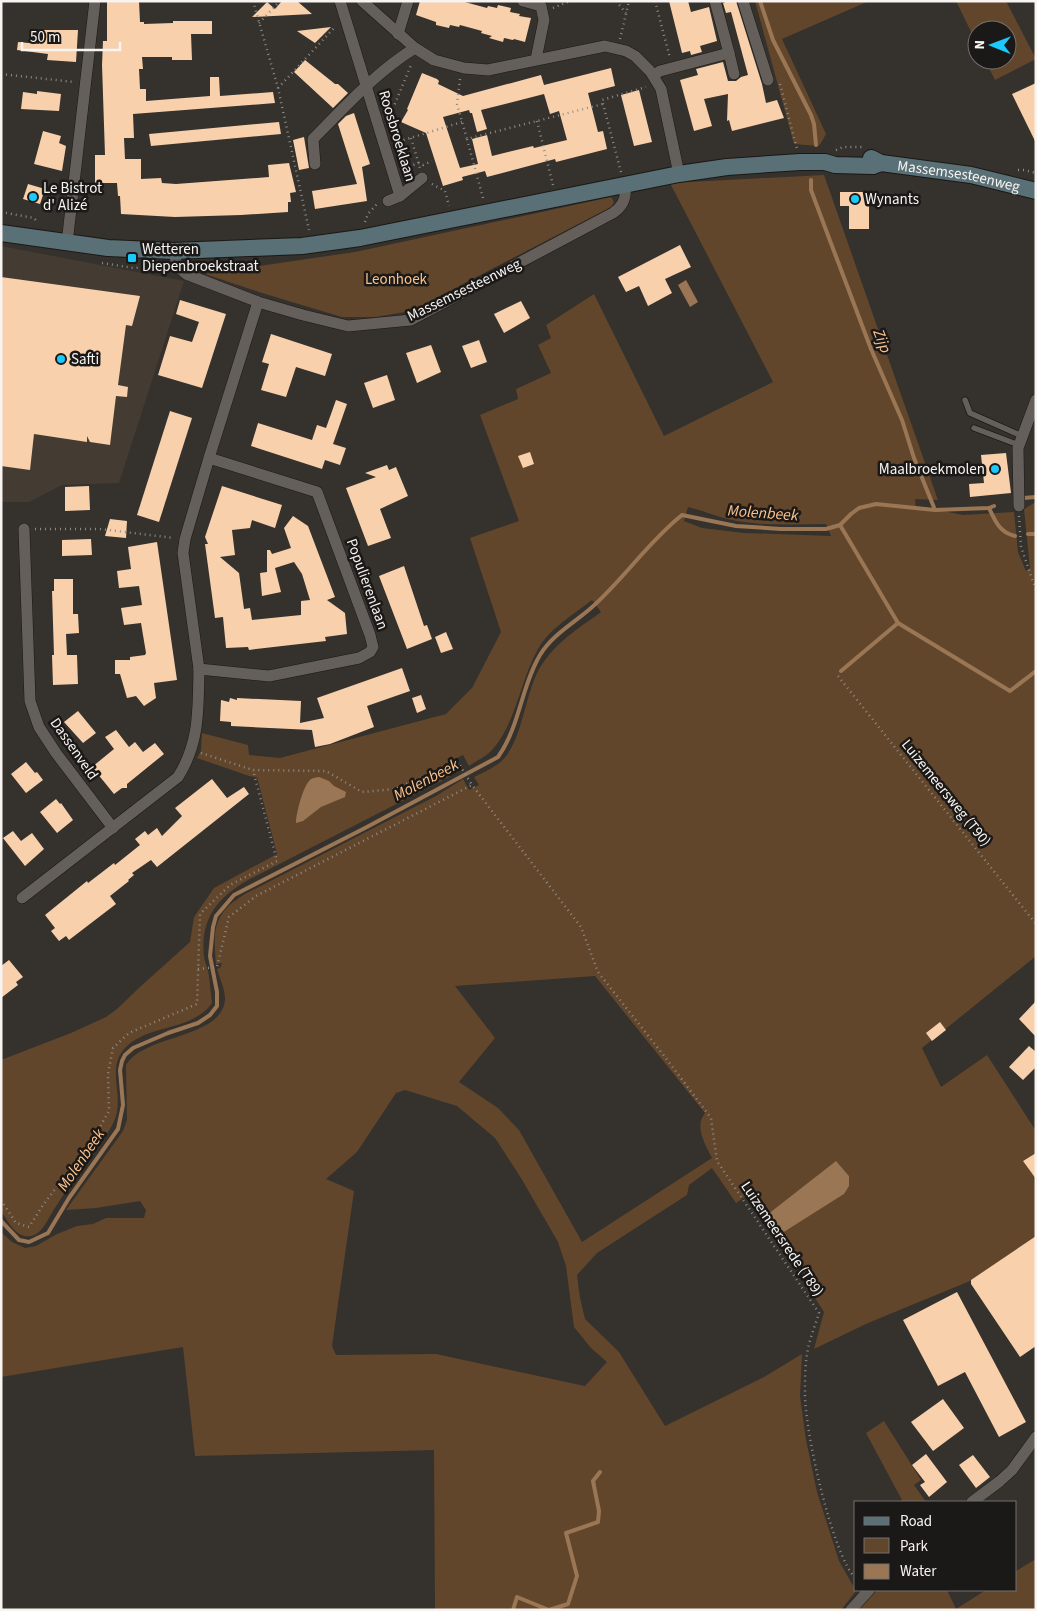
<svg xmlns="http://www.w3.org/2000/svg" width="1037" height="1611" viewBox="0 0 1037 1611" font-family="'Source Sans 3',sans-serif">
<rect width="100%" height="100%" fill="#35312d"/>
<polygon fill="#443b33" points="1,246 184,281 119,483 62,485 29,502 1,502"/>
<g fill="#61462c" fill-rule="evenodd">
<polygon points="755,1 869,1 782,39 776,26 826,134 821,143 818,146 794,144"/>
<polygon points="956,1 1006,1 1036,59 995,80 985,60 1007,60 1007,30 977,30 977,44"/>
<path d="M824 175 938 500 915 499 916 510H938L963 515 1014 512 1018 552 1026 571 1030 568 1024 509 1036 502V956L922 1048 941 1087 987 1055 1036 1131V1153L1023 1161 1036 1179V1236L970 1281 868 1323 814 1349 824 1312 776 1237 844 1194 849 1176 836 1162 763 1218 746 1196 736 1203 712 1168 689 1185 687 1195 597 1253 577 1275 580 1298 585 1319 619 1352 665 1426 764 1377 802 1354 800 1396 806 1440 817 1492 839 1561 856 1591 841 1610H435L434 1450 195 1456 183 1347 1 1377V1232L12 1242 25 1248 36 1246 57 1234 77 1226 93 1224 106 1218H144L146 1210 140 1201 96 1208 66 1210 123 1131 127 1120 126 1065C144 1034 223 1039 225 999 225 989 220 979 217 969L220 968 222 963 216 964C213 930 213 913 245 894L436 796 463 779 469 790 479 785 474 777C482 773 491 769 498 764 523 746 524 692 541 666 557 641 578 629 601 612L592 600C573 615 550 628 538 649 520 680 515 729 489 753 483 758 476 761 469 766L463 755 445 764 451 776 248 880C217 898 200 919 204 957 205 963 208 969 209 976 210 985 211 994 212 1003 193 1031 149 1024 126 1047 106 1067 123 1092 116 1116 112 1129 102 1140 94 1151 80 1171 66 1190 53 1211 48 1219 42 1234 31 1236 16 1239 8 1221 1 1211V1060L71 1033 106 1017 117 1009 141 986 190 942 194 917 214 888 277 854 257 777 249 776 197 758 201 751 202 733 248 745 249 755 280 758 446 714 472 688 501 632 470 538 519 521 480 415 518 399 516 389 551 373 538 345 551 338 546 325 594 294 664 436 773 382 670 183ZM688 507C704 511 720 518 737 521 766 526 797 524 826 524L831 536 744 533 702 528 684 521ZM595 976 705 1113C694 1127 705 1144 712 1158L582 1242 519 1130 498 1108 459 1082 495 1038 455 986ZM405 1090 457 1106 495 1138 521 1178 558 1242 566 1266 574 1327 591 1348 607 1362 585 1386 436 1354 336 1355 332 1346 354 1191 326 1179 357 1152 396 1093Z"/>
<polygon points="611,197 614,202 611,207 411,311 375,317 342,317 262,293 205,274 355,252"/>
<polygon points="884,1421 921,1480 914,1485 926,1502 899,1502 902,1500 866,1433"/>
<polygon points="1036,1559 1036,1610 858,1610 877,1590 947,1590 956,1609 986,1590 1016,1590 1016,1571"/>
</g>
<g fill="#9a7654">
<polygon points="686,280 698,302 690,307 678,285"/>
<path d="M319 777 329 781 334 786 346 792 345 797 321 807 303 821 296 823C296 814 303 785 311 779 313 778 317 777 319 777Z"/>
<polygon points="836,1161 849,1176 849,1186 844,1194 776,1237 763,1218"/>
</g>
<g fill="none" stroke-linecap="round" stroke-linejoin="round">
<g stroke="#9a7654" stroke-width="4">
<polyline points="760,1 773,40 811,115 814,124 816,145"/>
<polyline points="811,180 811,190 829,238 871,349 902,420 914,458 935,510"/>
<polyline points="1023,498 1036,497"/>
<path d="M989 508C995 521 1000 533 1015 536"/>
<polyline points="840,525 898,623"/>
<polyline points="1028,534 1036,534"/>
<polyline points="841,671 898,623 1010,691 1036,671"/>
<path d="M1 1221 19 1240 29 1242 48 1233 69 1198 118 1129 123 1105 120 1070 122 1061 125 1055 133 1048 168 1033 198 1023 210 1015 217 1006V992L210 956 213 927 216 916 234 895 365 828 498 757C520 726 521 687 540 655 552 635 574 623 591 608 623 580 648 542 682 515L736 526 781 529H826L840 525 851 514 859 508 876 504 935 510 989 508 994 506"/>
<polyline points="513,1610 517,1597 549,1610 568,1604 577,1576 566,1533 598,1522 599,1511 593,1481 600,1472"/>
</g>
</g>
<g fill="#f8d1ac" fill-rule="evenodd">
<polygon points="107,1 139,1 140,22 144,22 144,24 173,23 173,21 212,21 212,34 191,34 192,60 172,60 172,57 142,57 143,69 139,69 140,89 146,89 146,101 210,96 210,77 219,77 220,96 273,92 275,103 133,114 134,138 124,138 125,159 141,159 141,179 161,178 162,183 176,184 269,177 268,165 289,163 296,192 290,193 291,202 288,202 288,212 241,215 175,217 121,214 120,196 118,196 117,183 96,183 95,182 95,155 105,155 102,65 103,41 107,41"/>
<polygon points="282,1 297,1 312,14 252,17 267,2 275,9"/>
<polygon points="420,1 461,1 487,8 488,6 497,8 498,5 511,8 510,12 520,14 519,16 531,18 525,42 514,39 513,40 504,38 503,42 489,38 492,36 481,33 482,31 460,25 459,27 450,25 449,28 436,25 436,22 416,15"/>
<polygon points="669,1 688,1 691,12 709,7 717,41 700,46 702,52 691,55 690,51 682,53"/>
<polygon points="728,1 736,1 762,84 766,103 777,100 784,118 732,131 729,120 727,121 728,94 704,99 712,126 694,131 680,80 698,75 696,69 723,62 728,81 736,81 741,77 748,75 731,12 726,13 723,3"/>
<polygon points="331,27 315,43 297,31"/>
<polygon points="44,30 78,30 76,62 47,60 48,54 17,50 18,42 39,44 39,31 44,31"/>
<polygon points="305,60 335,84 338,84 348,93 333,108 294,72"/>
<path d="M611 68 615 86 588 93 598 132 603 131 607 149 556 162 555 159 487 177 485 171 462 177 463 180 443 186 426 133 401 122 408 110 407 109 422 73 437 79 439 81 438 84 463 96 541 75 544 85ZM544 94 550 114 559 111 567 140 534 148 533 146 492 156 487 135 472 139 478 164 460 168 443 117 469 110 470 113H472L477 132 487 129 481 110Z"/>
<polygon points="1036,83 1036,143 1012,94"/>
<polygon points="639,90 652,142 634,146 621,95"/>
<polygon points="37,91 61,94 59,111 21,109 23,92 37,94"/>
<polygon points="354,113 370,164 362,167 367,201 315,209 312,191 357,184 338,124 346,116"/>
<polygon points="279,122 281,134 151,146 149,134"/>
<polygon points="43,131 61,136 59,143 66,146 62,171 34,164"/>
<polygon points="304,137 309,168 299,170 293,140"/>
<polygon points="28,184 45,189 40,204 23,199"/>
<polygon points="840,192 869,192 869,229 849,229 849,206 840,206"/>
<polygon points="680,245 691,267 665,279 672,293 648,306 639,286 626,292 618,277"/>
<polygon points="1,277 140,296 132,326 126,325 118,385 128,387 127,397 116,396 110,445 90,442 87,436 87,442 34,434 30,470 1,466"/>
<polygon points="180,300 226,314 202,388 158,375 170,336 192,342 199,322 176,314"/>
<polygon points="521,301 530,318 504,333 494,314"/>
<polygon points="271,334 332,354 325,376 296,367 286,397 261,390 269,364 262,362"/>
<polygon points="479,340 487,362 471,368 462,346"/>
<polygon points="431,345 441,372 417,383 406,353"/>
<polygon points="387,375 395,400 373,408 364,383"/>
<polygon points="336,400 347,404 333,444 346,448 340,465 325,460 322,469 251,446 258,423 312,440 317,425 326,428"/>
<polygon points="170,411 192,418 159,522 137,515"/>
<polygon points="530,452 534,464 523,468 518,456"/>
<polygon points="1006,453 1011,493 970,497 969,484 984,483 981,455"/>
<polygon points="387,465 389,470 396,467 408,496 380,509 391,538 368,546 346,488 376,477 365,473"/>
<polygon points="89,486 90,510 65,511 65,487"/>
<polygon points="222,486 282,505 275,528 252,520 250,528 232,530 235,555 220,557 239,573 244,609 250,608 252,620 301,615 301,601 310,600 302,574 294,562 275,568 281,592 262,596 260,573 267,572 267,550 270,550 272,554 291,548 284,528 293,516 308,526 335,597 327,600 345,613 347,634 325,637 326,641 256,649 249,650 248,647 226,648 223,617 215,618 205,544 208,544 205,537"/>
<polygon points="110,519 127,521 126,538 105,536"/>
<polygon points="91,539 92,555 62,556 62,540"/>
<polygon points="157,542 177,680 154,683 156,698 144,706 136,696 127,698 120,674 115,674 115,660 130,660 130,657 145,655 146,653 141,623 124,625 121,608 142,605 139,586 119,588 117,571 131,569 128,547"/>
<polygon points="404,566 424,626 427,625 432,639 407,649 379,576"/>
<polygon points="54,579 73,579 73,614 78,614 79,633 66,634 67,655 77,655 78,684 53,685 52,655 54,655 52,591 54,591"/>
<polygon points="446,632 453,649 441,653 435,637"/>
<polygon points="402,668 410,691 367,706 374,727 330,744 315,747 312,730 231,726 231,722 220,721 221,700 229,702 230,698 237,700 237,698 301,701 300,723 324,718 317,698"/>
<polygon points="421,695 426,709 417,713 412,698"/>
<polygon points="78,711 96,733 83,743 64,722"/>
<polygon points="116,730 129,747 135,742 143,752 155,743 164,754 127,784 127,788 122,788 114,794 92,767 114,749 105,737"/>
<polygon points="26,762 35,773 37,772 43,780 26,793 11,774"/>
<polygon points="212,779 227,798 244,787 249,794 157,867 151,860 132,873 134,875 128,880 129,881 110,896 116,904 69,940 66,936 59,941 51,931 55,928 45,915 87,881 88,883 114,863 115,865 140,845 135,839 145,831 148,835 157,828 162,836 182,816 175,808"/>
<polygon points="56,799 60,804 61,803 73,820 57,833 40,812"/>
<polygon points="13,831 21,841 32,833 44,849 25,866 3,838"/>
<polygon points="9,960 23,977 16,982 18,985 1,998 1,966"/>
<polygon points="1036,1001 1036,1037 1019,1019"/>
<polygon points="940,1022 946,1030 932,1041 926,1033"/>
<polygon points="1029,1046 1036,1052 1036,1067 1023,1080 1009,1067"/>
<polygon points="1036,1153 1036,1179 1023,1161"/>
<polygon points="1036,1236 1036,1346 1020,1357 971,1284 971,1280"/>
<polygon points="957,1292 1026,1422 999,1437 965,1372 938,1386 903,1320"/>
<polygon points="943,1399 964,1428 933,1451 911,1422"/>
<polygon points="926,1454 947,1482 929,1497 920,1485 925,1482 912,1465"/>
<polygon points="973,1455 990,1477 976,1488 959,1465"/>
</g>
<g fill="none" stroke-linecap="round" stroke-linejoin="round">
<defs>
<g id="service">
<polyline points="965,400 970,413 1022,436"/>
<polyline points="974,428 1019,445"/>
</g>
<g id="minor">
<polyline points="340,1 400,196"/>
<polyline points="362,1 415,48 434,60 464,68 488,70 605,46 626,51 635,56 650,71 661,89 679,174"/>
<polyline points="523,1 541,6 544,20 536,59"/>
<polyline points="743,1 768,80"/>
<polyline points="398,34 408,1"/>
<polyline points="729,53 734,74"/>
<polyline points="654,75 660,71 729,53 715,1"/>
<path d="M315 164 313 139C345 107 376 72 415 48"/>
<polyline points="388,201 400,196 422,178"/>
<polyline points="67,243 95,1"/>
<path d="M174 251 177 266 186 274 258 302 303 315 348 326 411 320 613 213C623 206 628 196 624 184"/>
<polyline points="209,458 185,539 183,553 199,669 269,676 359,658 370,652 373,647 370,635 317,492 209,458 258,302"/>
<polyline points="1019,506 1018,448 1036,400"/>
<polyline points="24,529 30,701 39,727 56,753 113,828"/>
<path d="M22 898 178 777C200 742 198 709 199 669"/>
<polyline points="972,1502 1000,1481 1012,1470 1036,1437"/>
<polyline points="851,1610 869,1590"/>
</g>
<g id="secondary">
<path id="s1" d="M871 158 881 163 971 175 1036 191"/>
<polyline points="1,233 108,248 174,251 302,246 360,238 679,174 727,167 800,162 825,162 835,165 873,166 881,163"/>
</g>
</defs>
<use href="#service" stroke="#1c1815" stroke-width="7"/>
<use href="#minor" stroke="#1c1815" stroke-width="12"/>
<use href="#secondary" stroke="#1c1815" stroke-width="18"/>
<g stroke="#8e8b87" stroke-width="2.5" stroke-dasharray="1 4" stroke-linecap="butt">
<polyline points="253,1 278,88 309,230"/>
<polyline points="616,1 626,13"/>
<polyline points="655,1 670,58"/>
<polyline points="553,8 570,1"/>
<polyline points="259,23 280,1"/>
<polyline points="620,39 629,1"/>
<polyline points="1,74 74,82"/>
<polyline points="460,79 457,104 467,139"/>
<polyline points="780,84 797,149"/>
<polyline points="278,88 335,27"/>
<polyline points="389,118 411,65"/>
<polyline points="537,121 553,185"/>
<polyline points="411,138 420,168"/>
<polyline points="394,143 462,122"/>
<polyline points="836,150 843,147 862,147"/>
<polyline points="404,168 419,163 423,165 432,161"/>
<polyline points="1018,170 1024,170 1036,173"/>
<polyline points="621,172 602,100 646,87"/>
<polyline points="432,184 445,191 449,206"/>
<polyline points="483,198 467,139 603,104"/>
<polyline points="1,212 34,218 38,223"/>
<polyline points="365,222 368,214 377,204"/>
<polyline points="102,263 133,268 161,266"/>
<polyline points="1019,516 1021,547 1036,590"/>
<polyline points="35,529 100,529 174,538"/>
<polyline points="838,676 1036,924"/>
<polyline points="201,753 253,770 326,771 362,792 395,789 458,762 472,785"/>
<path d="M198 969 217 967 229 917 256 896 472 785 581 927 598 972 665 1057 711 1118 717 1161 819 1313C815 1326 809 1340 807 1354 805 1366 805 1380 805 1392 804 1428 832 1555 856 1579"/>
<polyline points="1,1200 16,1223 29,1227 43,1205 93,1139 109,1111 108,1074 113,1048 129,1033 197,1004 200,914 230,885 277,861 253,770"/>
</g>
<use href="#service" stroke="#645f5a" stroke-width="5.5"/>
<use href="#minor" stroke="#645f5a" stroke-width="11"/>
<use href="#secondary" stroke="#587076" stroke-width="16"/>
</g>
<g fill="#1acafc" stroke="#1b1917" stroke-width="2">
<circle cx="33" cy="197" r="5"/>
<circle cx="855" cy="199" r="5"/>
<rect x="127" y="253" width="10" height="10" rx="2.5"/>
<circle cx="61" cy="359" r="5"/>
<circle cx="995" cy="469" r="5"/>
</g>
<g text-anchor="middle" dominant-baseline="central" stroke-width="5" stroke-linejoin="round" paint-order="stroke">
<g font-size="15" fill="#f7f4f1" stroke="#1b1917">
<text transform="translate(397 136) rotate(73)">Roosbroeklaan</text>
<text stroke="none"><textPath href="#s1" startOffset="90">Massemsesteenweg</textPath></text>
<text transform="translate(464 290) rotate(-26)">Massemsesteenweg</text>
<text transform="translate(367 584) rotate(70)">Populierenlaan</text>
<text transform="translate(74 749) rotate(55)">Dassenveld</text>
<text transform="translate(946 793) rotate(51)">Luizemeersweg (T90)</text>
<text transform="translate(782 1239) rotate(56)">Luizemeersrede (T89)</text>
</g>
<g font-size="15" fill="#f7f4f1" stroke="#1b1917" text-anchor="start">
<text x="43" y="188">Le Bistrot<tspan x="43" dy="17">d' Alizé</tspan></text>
<text x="865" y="199">Wynants</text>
<text x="142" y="249">Wetteren<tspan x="142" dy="17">Diepenbroekstraat</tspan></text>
<text x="71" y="359">Safti</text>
<text x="985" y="469" text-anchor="end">Maalbroekmolen</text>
</g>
<g font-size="15" fill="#fac18b" stroke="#1b1917">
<text x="396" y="279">Leonhoek</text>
</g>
<g font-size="16" font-style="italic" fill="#fcc38d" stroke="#1b1917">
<text transform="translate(882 341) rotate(69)">Zijp</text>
<text transform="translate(763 513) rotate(4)">Molenbeek</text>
<text transform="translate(426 780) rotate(-28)">Molenbeek</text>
<text transform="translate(81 1160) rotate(-56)">Molenbeek</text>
</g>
</g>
<rect width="1037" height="1611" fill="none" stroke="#f7f4f1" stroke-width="5"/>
<rect x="854" y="1501" width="162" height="90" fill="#1b1917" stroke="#73716e"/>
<rect x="864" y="1517" width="25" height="8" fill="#587076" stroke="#73716e"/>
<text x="900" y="1526" font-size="15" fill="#f7f4f1">Road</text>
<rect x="864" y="1538" width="25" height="15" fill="#61462c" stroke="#73716e"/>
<text x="900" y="1551" font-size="15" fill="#f7f4f1">Park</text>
<rect x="864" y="1564" width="25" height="15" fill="#9a7654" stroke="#73716e"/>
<text x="900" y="1576" font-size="15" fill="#f7f4f1">Water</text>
<g transform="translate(992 45) rotate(271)"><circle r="24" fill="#1b1917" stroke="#73716e"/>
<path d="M0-4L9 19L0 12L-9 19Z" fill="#1acafc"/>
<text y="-8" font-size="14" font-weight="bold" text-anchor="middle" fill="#f7f4f1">N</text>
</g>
<path d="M22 42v8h98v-8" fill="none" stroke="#f7f4f1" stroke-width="2.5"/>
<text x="30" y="42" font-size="15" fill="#f7f4f1" stroke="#1b1917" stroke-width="4" paint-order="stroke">50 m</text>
</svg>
